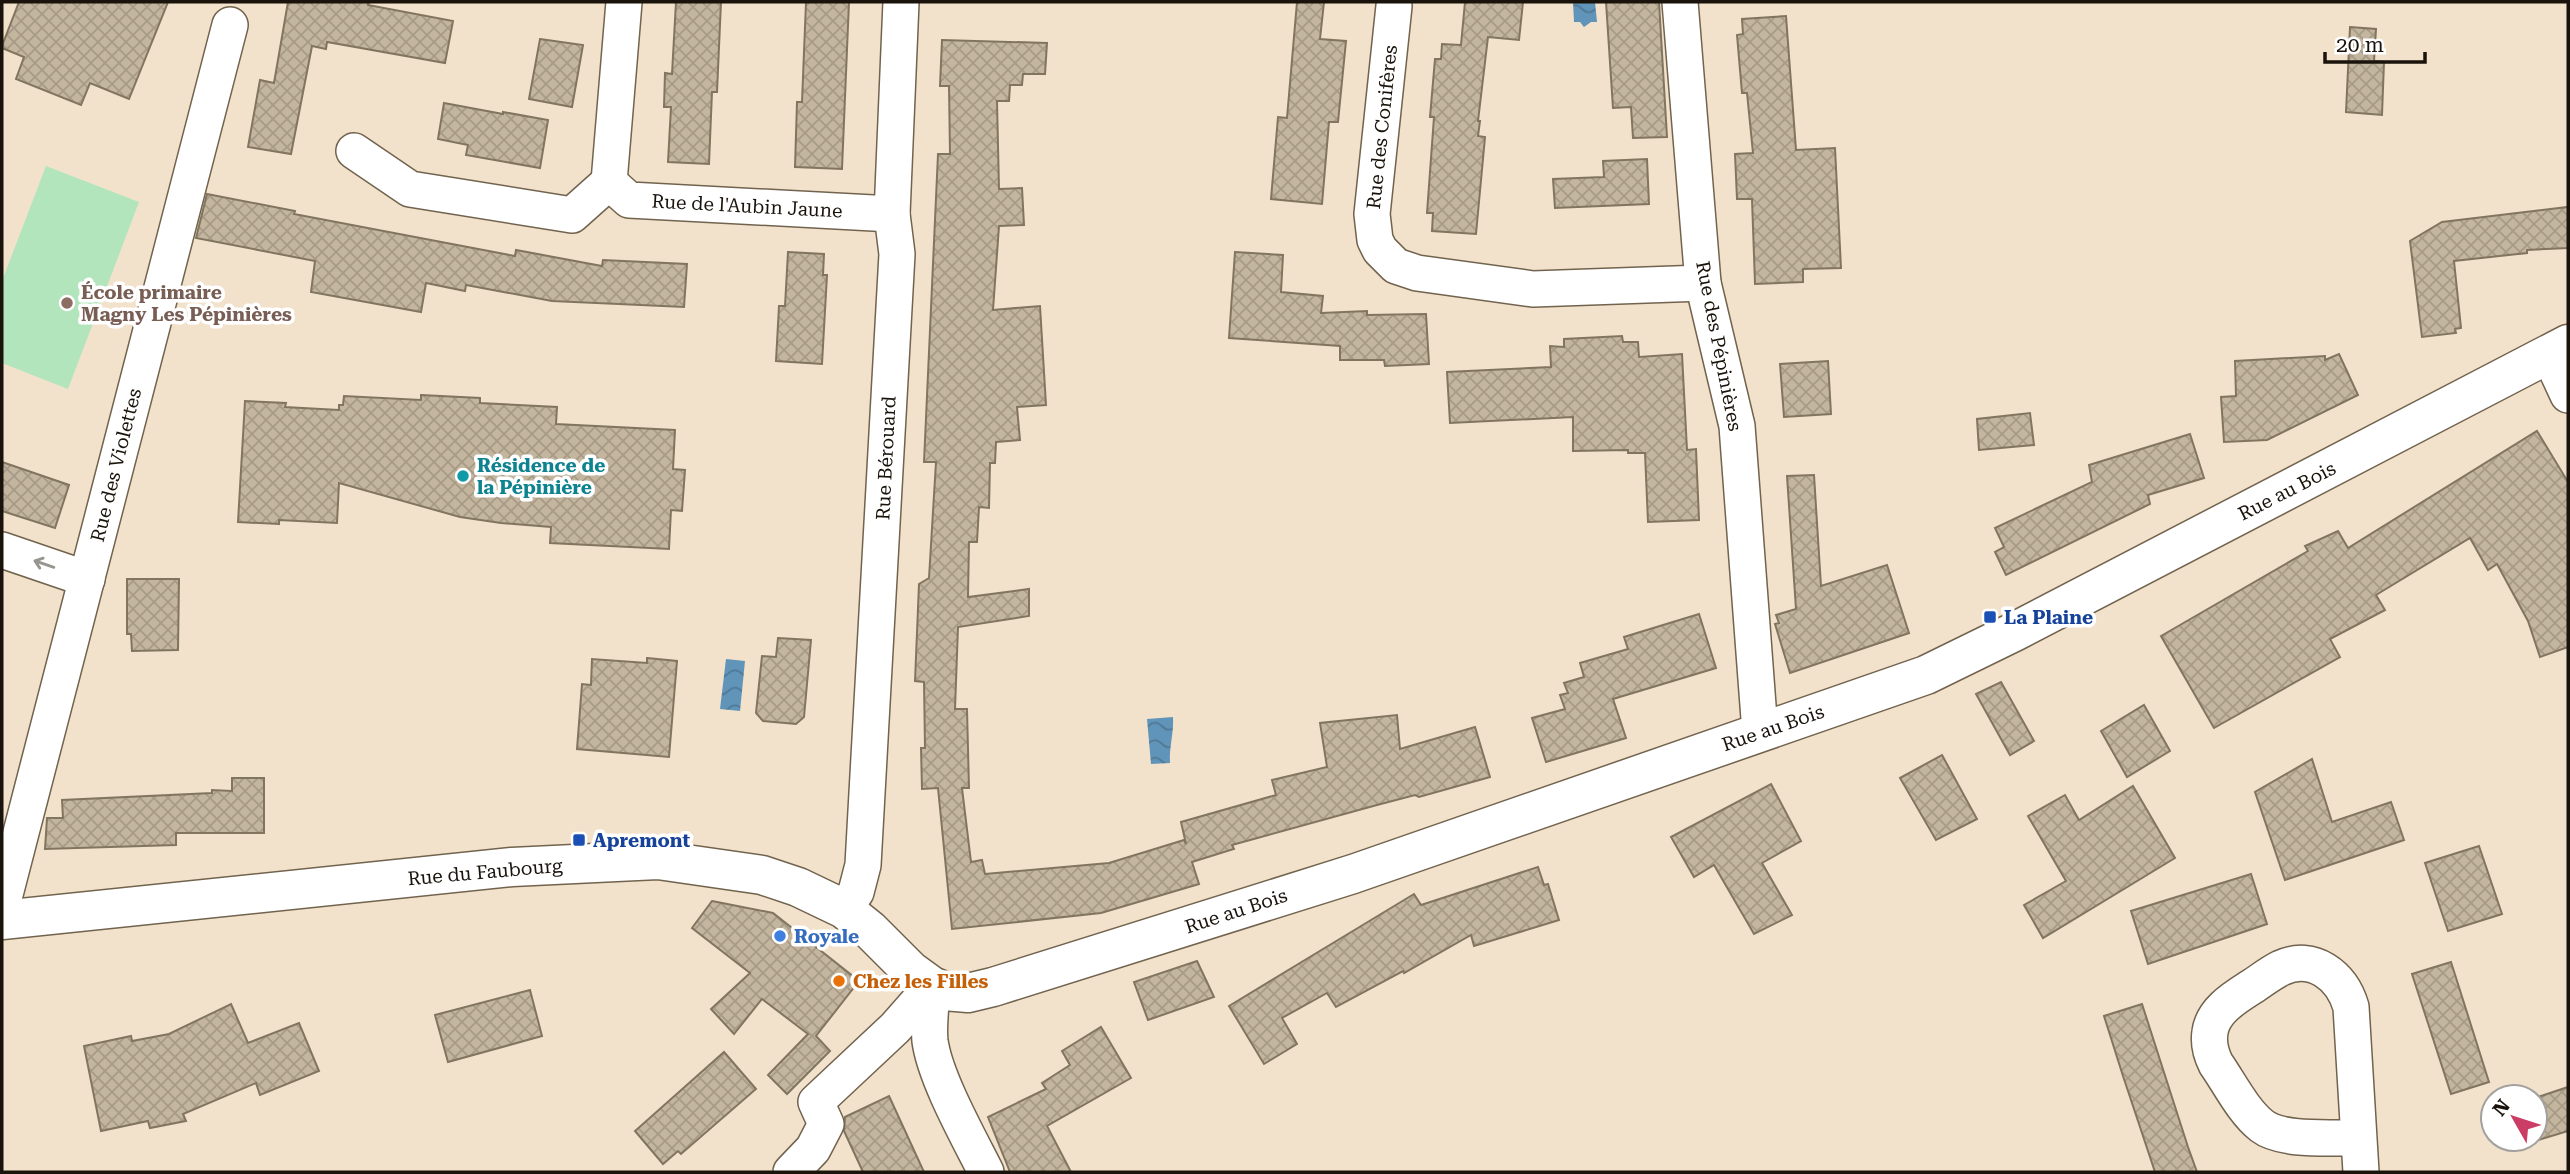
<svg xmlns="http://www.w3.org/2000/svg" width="2570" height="1174" viewBox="0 0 2570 1174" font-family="'Roboto Serif',serif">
<defs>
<pattern id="water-waves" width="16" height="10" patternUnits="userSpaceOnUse" patternTransform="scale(1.75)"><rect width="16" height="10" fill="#6194b9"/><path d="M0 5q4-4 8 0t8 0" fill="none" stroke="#4f7895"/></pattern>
<pattern id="building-cross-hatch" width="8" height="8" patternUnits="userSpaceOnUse" patternTransform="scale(1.75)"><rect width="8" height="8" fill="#c3b59e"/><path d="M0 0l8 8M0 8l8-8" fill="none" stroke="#a79b87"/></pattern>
</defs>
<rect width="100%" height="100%" fill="#f2e2cb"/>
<polygon fill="#b2e5bc" points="46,166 139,202 68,389 2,363 2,281"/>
<g fill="url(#water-waves)">
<polygon points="1573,2 1595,2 1597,22 1591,22 1584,27 1580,22 1574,22"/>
<polygon points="726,659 745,661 740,711 720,709"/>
<path d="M1173 717C1174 733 1169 747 1170 763L1151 764 1147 719Z"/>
</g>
<g fill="url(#building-cross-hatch)" stroke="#82755f" stroke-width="2">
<polygon points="19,2 168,2 129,99 90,83 81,105 16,79 24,57 2,48 2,46"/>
<polygon points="288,2 369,2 368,5 453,21 445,63 327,42 326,49 312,46 291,154 248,147 260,80 274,83"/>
<polygon points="676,2 721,2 717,92 712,92 709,164 668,162 671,107 664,107 665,73 672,74"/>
<polygon points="806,2 849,2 842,169 795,167 797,102 802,102"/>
<polygon points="1297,2 1324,2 1320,39 1346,41 1338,122 1329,122 1322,204 1271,199 1278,117 1287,118"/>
<polygon points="1465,2 1523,2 1519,40 1488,37 1478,121 1480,121 1478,136 1485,137 1476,234 1432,231 1433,213 1427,213 1434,117 1430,117 1435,59 1441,59 1442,44 1461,45"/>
<polygon points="1606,2 1659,2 1667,137 1633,138 1631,107 1613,108"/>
<polygon points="1786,16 1796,150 1835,148 1841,268 1803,269 1803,282 1755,284 1752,199 1737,199 1735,154 1753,153 1747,93 1742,93 1737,35 1743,34 1742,19"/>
<polygon points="2350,27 2376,29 2374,61 2384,62 2382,115 2346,112"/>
<polygon points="540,39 583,45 572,107 529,99"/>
<polygon points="942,40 1047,43 1045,74 1023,74 1022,85 1010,85 1009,101 997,101 999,189 1022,188 1024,225 999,226 993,310 1040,306 1046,405 1017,407 1020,440 996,442 995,463 990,463 989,508 979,507 977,542 969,542 968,597 1029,589 1029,616 958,627 955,709 967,709 969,788 962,788 971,862 982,860 985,874 1109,863 1184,840 1186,844 1181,822 1276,795 1272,780 1327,767 1320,723 1397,715 1400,749 1475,727 1490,777 1419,797 1415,795 1377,805 1232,845 1234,849 1192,862 1199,884 1101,913 952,929 938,788 922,789 921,748 925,748 924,682 915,681 919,584 929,578 936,462 924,462 938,154 950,154 949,86 940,86"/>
<polygon points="444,103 503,114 503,112 548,120 540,168 466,155 468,145 438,139"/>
<polygon points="1647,159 1649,204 1555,208 1553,179 1604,177 1603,161"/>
<polygon points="207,194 295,211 294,214 515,256 516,250 602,266 603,260 687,264 684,307 552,301 466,285 465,291 426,283 421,312 311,292 315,261 196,238"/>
<polygon points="2568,207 2568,248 2527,250 2527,253 2454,261 2461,328 2455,329 2456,333 2422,337 2410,241 2442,222"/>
<polygon points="788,252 824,254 823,275 827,275 822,364 776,361 779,306 785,306"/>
<polygon points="1235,252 1283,255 1281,292 1323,296 1321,313 1367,311 1367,315 1426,314 1429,364 1385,366 1384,360 1340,360 1340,346 1229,338"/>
<polygon points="1622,336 1623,342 1638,342 1639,357 1682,354 1687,450 1696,449 1699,520 1648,522 1645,453 1628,453 1628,450 1573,451 1573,417 1450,423 1447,372 1551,367 1550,346 1564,347 1564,339"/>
<polygon points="2339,354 2358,395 2267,440 2224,442 2221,397 2236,396 2235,361 2325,356 2325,360"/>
<polygon points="1828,361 1831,414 1784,417 1780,364"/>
<polygon points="421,395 480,398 480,403 557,407 556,424 675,430 673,469 685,470 682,511 671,510 669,549 550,543 551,527 501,523 460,517 339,483 337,523 279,520 279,524 238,522 245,401 286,403 285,407 339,410 339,405 343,405 344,396 421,400"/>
<polygon points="2030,413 2034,445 1979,450 1977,419"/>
<polygon points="2537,431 2568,482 2568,647 2540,657 2528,621 2497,564 2488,570 2470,538 2376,595 2385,610 2330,639 2340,657 2214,728 2161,636 2308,551 2305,546 2338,531 2348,548"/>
<polygon points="2190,434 2204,478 2148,495 2150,504 2006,575 1995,552 2004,547 1995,528 2092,482 2089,465"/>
<polygon points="2,462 69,485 55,528 2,511"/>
<polygon points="1814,475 1821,586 1887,565 1909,633 1790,673 1775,624 1779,623 1776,615 1796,609 1787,476"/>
<polygon points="127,579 179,579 178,650 132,651 131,634 127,634"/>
<polygon points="1699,614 1716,668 1613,699 1626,738 1546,762 1532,718 1565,709 1560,695 1568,693 1564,683 1584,677 1580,663 1628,649 1624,637"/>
<polygon points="778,638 811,640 804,717 796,724 763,721 756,713 762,656 776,657"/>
<polygon points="647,658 677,661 669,757 577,749 582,684 591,685 592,659 647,663"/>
<polygon points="2001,682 2034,741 2010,755 1976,694"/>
<polygon points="2144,705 2170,751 2127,777 2101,731"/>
<polygon points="1942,755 1977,819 1936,840 1900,778"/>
<polygon points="2312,759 2332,822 2391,802 2404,840 2285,880 2255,792"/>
<polygon points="232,778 264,778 264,833 176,833 176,845 45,849 47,818 63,818 62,800 212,793 212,790 232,791"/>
<polygon points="1771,784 1801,841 1762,863 1792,915 1754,934 1714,865 1694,877 1671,837"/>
<polygon points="2133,786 2175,858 2043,938 2024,905 2066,881 2028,816 2065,795 2079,820"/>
<polygon points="2479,846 2502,914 2448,931 2425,863"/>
<polygon points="1538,867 1544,885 1548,884 1559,920 1474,946 1471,935 1404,973 1403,971 1336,1007 1327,993 1282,1018 1297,1044 1264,1064 1229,1006 1414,894 1421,905"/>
<polygon points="2251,874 2267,924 2148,964 2131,911"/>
<polygon points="712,901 773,913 859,981 816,1036 830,1051 787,1094 768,1075 808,1034 762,999 734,1034 711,1009 750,973 692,928"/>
<polygon points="1197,961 1214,997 1148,1020 1134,982"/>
<polygon points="2451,962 2489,1082 2451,1094 2412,974"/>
<polygon points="530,990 542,1036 448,1062 435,1015"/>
<polygon points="231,1004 248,1043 299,1023 319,1071 260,1095 256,1083 183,1114 186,1121 150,1128 148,1121 101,1131 84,1046 131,1036 132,1041 169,1034"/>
<polygon points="2142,1004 2188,1147 2197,1172 2155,1172 2123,1076 2104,1016"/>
<polygon points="1101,1027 1131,1078 1047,1126 1071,1172 1010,1172 988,1117 1046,1089 1042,1083 1070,1065 1062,1051"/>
<polygon points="724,1052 756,1089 681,1154 678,1151 663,1164 635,1131"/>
<polygon points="2568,1087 2568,1131 2535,1141 2535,1098"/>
<polygon points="889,1096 924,1172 863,1172 844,1131 845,1117"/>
</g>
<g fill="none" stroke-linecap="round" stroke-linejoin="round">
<defs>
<g id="minor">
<polyline points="1680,2 1703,283 1737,426 1760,732"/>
<polyline points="1394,6 1372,214 1375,240 1380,250 1396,266 1417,273 1533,289 1703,283"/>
<polyline points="354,151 410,189 572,215 609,182 629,200 892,214"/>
<polyline points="609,182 624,2"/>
<polyline points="2549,354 2568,395"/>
<polyline points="2,550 87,579"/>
<polyline points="2,906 230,25"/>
<polyline points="844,909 856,892 863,865 897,254 892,214 901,2"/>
<path d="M932 986C932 1003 928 1023 930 1041 935 1078 969 1138 986 1172"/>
<path d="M2359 1138C2333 1137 2283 1142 2262 1126 2243 1111 2230 1084 2216 1064 2211 1054 2208 1044 2210 1032 2213 1010 2236 997 2253 986 2262 980 2271 973 2281 968 2313 953 2342 976 2351 1007L2361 1172"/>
<polyline points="791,1172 813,1149 826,1124 816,1102 895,1028 932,986"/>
</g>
<polyline id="secondary" points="2,920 512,867 658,860 762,875 798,887 844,909 870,930 910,970 932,986 944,991 968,993 993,987 1353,874 1926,675 2016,631 2568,344"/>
</defs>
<use href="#minor" stroke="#71634e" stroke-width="38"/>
<use href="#secondary" stroke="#71634e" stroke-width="41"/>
<use href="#minor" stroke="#fff" stroke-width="35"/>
<use href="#secondary" stroke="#fff" stroke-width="38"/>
</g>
<defs><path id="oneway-shaft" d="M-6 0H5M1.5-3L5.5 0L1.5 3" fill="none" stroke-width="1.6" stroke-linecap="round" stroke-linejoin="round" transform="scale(1.75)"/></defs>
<use stroke="#989591" href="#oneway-shaft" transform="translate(44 564) rotate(-161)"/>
<circle fill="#8d6e63" stroke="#fff" stroke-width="2.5" cx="67" cy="303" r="7"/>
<circle fill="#0f9aa8" stroke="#fff" stroke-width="2.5" cx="463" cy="476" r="7"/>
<g fill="#1a4fb4" stroke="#fff" stroke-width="2.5">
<rect x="1983" y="610" width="14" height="14" rx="3.5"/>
<rect x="572" y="833" width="14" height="14" rx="3.5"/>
</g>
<circle fill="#3f7fe0" stroke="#fff" stroke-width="2.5" cx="780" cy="936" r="7"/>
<circle fill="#e8710a" stroke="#fff" stroke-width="2.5" cx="839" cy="981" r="7"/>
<g text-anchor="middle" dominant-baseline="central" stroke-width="7" stroke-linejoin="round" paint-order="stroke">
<g font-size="19" fill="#19130b" stroke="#fff">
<text transform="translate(1382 127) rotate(-84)">Rue des Conifères</text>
<text transform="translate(747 206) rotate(3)">Rue de l'Aubin Jaune</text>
<text transform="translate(1719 346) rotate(79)">Rue des Pépinières</text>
<text transform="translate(886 458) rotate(-87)">Rue Bérouard</text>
<text transform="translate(116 465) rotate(-76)">Rue des Violettes</text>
<text transform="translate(2287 491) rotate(-27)">Rue au Bois</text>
<text transform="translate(1773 728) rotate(-19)">Rue au Bois</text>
<text transform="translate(485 872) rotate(-5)">Rue du Faubourg</text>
<text transform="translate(1236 911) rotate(-18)">Rue au Bois</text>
</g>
<g font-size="19" font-weight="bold" fill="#785e54" stroke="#fff" text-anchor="start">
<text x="81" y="292">École primaire<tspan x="81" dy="22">Magny Les Pépinières</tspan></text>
</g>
<g font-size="19" font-weight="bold" fill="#0d838f" stroke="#fff" text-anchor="start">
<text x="477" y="465">Résidence de<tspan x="477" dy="22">la Pépinière</tspan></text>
</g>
<g font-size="19" font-weight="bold" fill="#164399" stroke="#fff" text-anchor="start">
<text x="2004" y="617">La Plaine</text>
<text x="593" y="840">Apremont</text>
</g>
<g font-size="19" font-weight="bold" fill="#366cbe" stroke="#fff" text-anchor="start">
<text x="794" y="936">Royale</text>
</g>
<g font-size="19" font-weight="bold" fill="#c56008" stroke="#fff" text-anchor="start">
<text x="853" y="981">Chez les Filles</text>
</g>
</g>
<rect width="2570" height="1174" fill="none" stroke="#19130b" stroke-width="7"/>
<g transform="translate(2514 1118) rotate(309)"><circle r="33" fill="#ffffff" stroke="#a3a19d" stroke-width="2"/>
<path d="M0-5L12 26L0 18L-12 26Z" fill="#cc3d65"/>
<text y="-10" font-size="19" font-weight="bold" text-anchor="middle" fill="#19130b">N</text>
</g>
<path d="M2325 52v10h100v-10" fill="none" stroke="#19130b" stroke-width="3.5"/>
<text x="2336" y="52" font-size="21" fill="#19130b" stroke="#ffffff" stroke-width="5" paint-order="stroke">20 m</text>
</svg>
